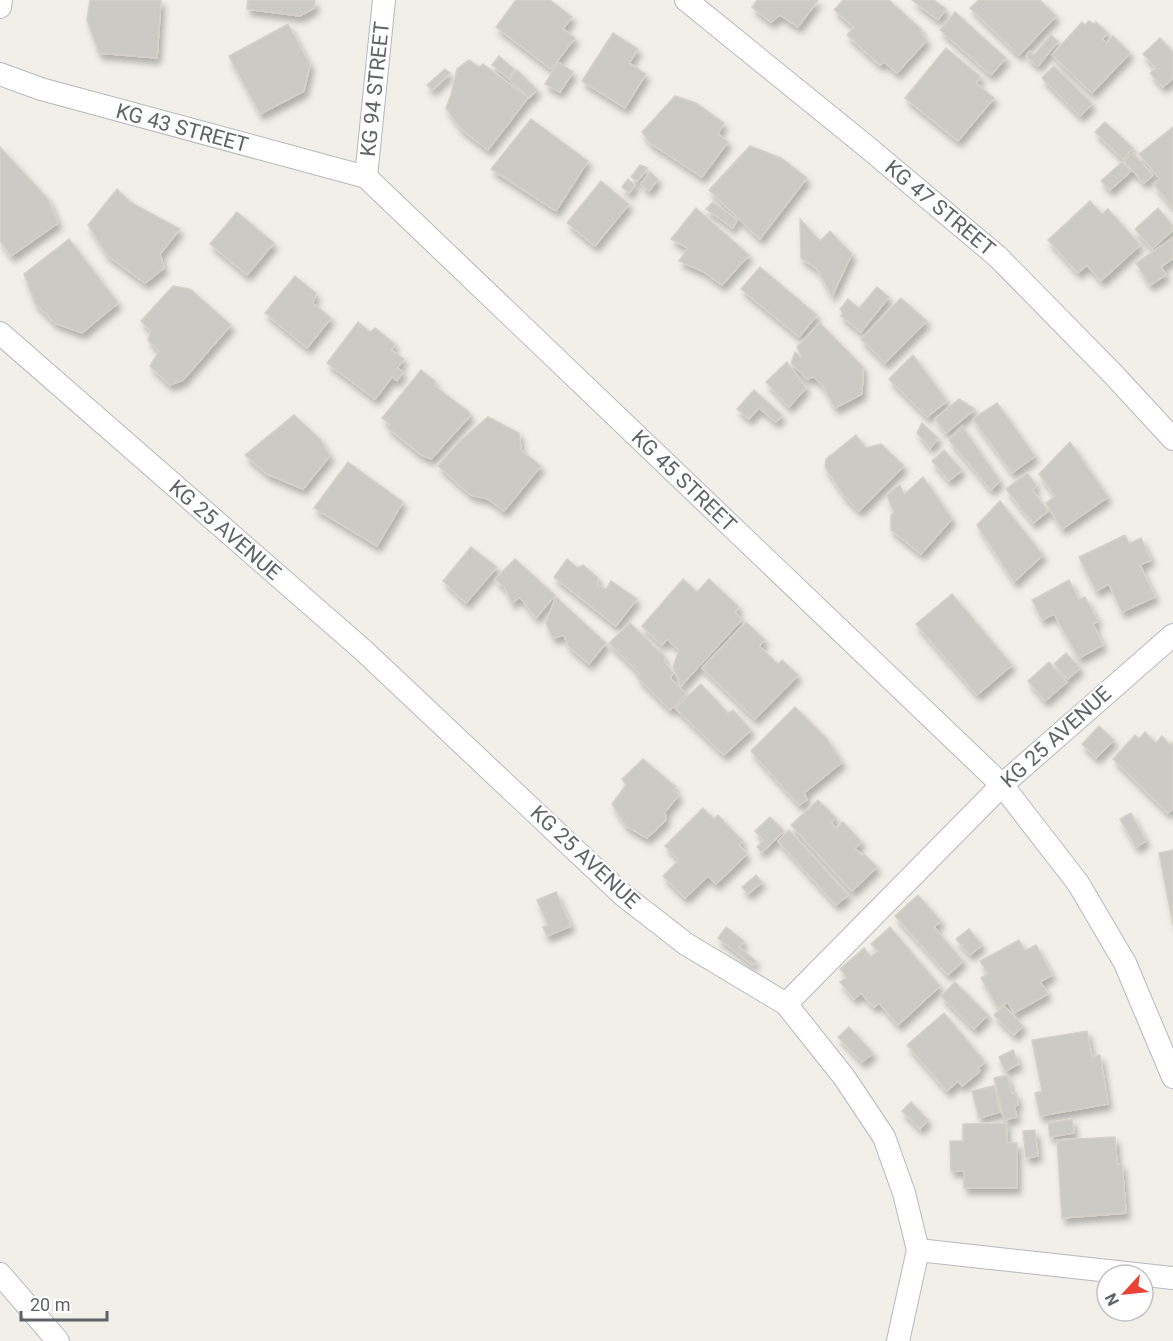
<svg xmlns="http://www.w3.org/2000/svg" width="1173" height="1341" viewBox="0 0 1173 1341" font-family="Roboto,sans-serif">
<defs>
<filter id="shadow"><feDropShadow dx="3.5" dy="6" stdDeviation="3" flood-color="#0004"/></filter>
</defs>
<rect width="100%" height="100%" fill="#f1efe8"/>
<g fill="#cccac5" stroke="#d6d1c6" stroke-width="1.5" filter="url(#shadow)">
<polygon points="90,0 161,0 157,58 99,53 87,20"/>
<polygon points="248,0 315,0 314,8 300,16 247,9"/>
<polygon points="516,0 550,0 572,17 563,29 575,38 551,69 496,27"/>
<polygon points="757,0 818,0 798,27 780,15 771,22 752,7"/>
<polygon points="843,0 889,0 922,30 920,33 927,40 897,73 884,62 880,65 847,35 854,27 834,10"/>
<polygon points="912,0 934,0 946,9 938,20"/>
<polygon points="979,0 1040,0 1056,16 1019,55 970,8"/>
<polygon points="955,12 1006,58 991,75 940,30"/>
<polygon points="1089,21 1094,24 1096,22 1108,33 1102,39 1106,43 1113,36 1130,53 1092,93 1052,55 1082,22 1085,25"/>
<polygon points="288,24 310,65 304,91 260,114 229,56"/>
<polygon points="613,33 638,49 629,63 646,74 625,108 582,81"/>
<polygon points="1051,35 1058,41 1038,66 1026,56 1030,51 1034,55"/>
<polygon points="1160,38 1173,52 1173,78 1163,87 1150,73 1156,68 1143,54"/>
<polygon points="946,48 981,77 976,83 994,98 958,141 905,98"/>
<polygon points="499,56 515,70 508,78 492,65"/>
<polygon points="469,60 479,67 483,64 528,98 488,150 461,129 446,108 451,95 457,69"/>
<polygon points="558,62 573,72 560,92 545,84"/>
<polygon points="1054,66 1092,104 1080,116 1042,78"/>
<polygon points="445,69 450,73 432,90 427,85"/>
<polygon points="517,70 537,90 529,98 509,79"/>
<polygon points="675,96 696,103 724,123 718,134 728,142 702,177 650,143 642,132"/>
<polygon points="531,119 588,161 556,211 491,169"/>
<polygon points="1105,122 1133,148 1123,159 1095,132"/>
<polygon points="1173,127 1173,208 1154,184 1160,179 1139,154"/>
<polygon points="750,146 781,158 807,178 760,239 709,190"/>
<polygon points="0,147 48,199 58,223 11,256 0,241"/>
<polygon points="1133,153 1153,175 1144,183 1124,161"/>
<polygon points="1122,162 1131,171 1110,190 1101,181"/>
<polygon points="640,165 648,168 637,181 631,177"/>
<polygon points="650,172 658,179 649,191 641,184"/>
<polygon points="628,179 635,185 629,193 622,187"/>
<polygon points="601,181 629,204 595,246 567,223"/>
<polygon points="117,189 130,202 180,229 160,254 164,268 145,283 107,255 88,225"/>
<polygon points="1090,201 1102,214 1108,209 1140,245 1101,281 1087,265 1078,273 1048,240"/>
<polygon points="713,202 737,220 733,228 706,209"/>
<polygon points="696,208 749,255 722,285 704,272 679,261 688,248 671,239"/>
<polygon points="1158,208 1173,226 1173,230 1152,249 1135,229"/>
<polygon points="237,212 274,243 247,275 210,244"/>
<polygon points="800,219 820,241 830,231 852,254 832,296 817,269 801,258"/>
<polygon points="1173,238 1173,258 1161,267 1166,275 1150,285 1136,263"/>
<polygon points="69,239 118,303 82,333 55,323 35,303 24,274"/>
<polygon points="760,267 817,315 799,337 741,289"/>
<polygon points="295,276 316,293 313,303 331,318 307,348 265,313"/>
<polygon points="173,286 190,289 231,325 183,380 170,385 150,366 159,351 148,340 151,331 141,321"/>
<polygon points="877,287 889,297 861,332 841,316 843,313 840,309 848,299 859,308"/>
<polygon points="901,298 927,321 885,363 861,339"/>
<polygon points="358,322 370,332 375,328 395,344 391,350 404,359 397,368 403,372 397,381 392,377 375,399 327,363"/>
<polygon points="820,323 863,367 862,394 835,408 823,386 814,377 807,379 791,363 795,352 802,358 797,347"/>
<polygon points="913,355 947,401 927,417 889,379"/>
<polygon points="787,362 806,388 789,407 766,382"/>
<polygon points="421,370 435,381 435,386 469,412 470,416 431,459 420,454 387,427 390,424 382,418"/>
<polygon points="754,390 782,415 776,422 759,408 749,419 737,409"/>
<polygon points="959,399 975,409 946,433 935,419"/>
<polygon points="997,403 1035,456 1012,473 973,419"/>
<polygon points="294,415 320,439 330,456 303,489 267,474 245,455"/>
<polygon points="488,417 519,433 521,450 541,466 504,511 488,499 471,495 438,466 460,441"/>
<polygon points="922,423 938,438 930,448 917,433"/>
<polygon points="962,426 1000,481 991,490 949,440"/>
<polygon points="856,435 866,448 881,444 904,466 859,511 844,496 825,467 826,459"/>
<polygon points="1070,442 1108,497 1062,529 1046,503 1055,496 1039,474"/>
<polygon points="944,450 962,470 949,481 932,461"/>
<polygon points="348,462 403,502 377,546 314,508"/>
<polygon points="1027,473 1036,485 1033,491 1048,511 1033,523 1006,489"/>
<polygon points="923,477 952,519 921,554 891,530 891,515 894,513 887,495 900,485 904,495"/>
<polygon points="1000,501 1043,555 1014,582 977,525"/>
<polygon points="1125,535 1129,544 1141,538 1151,560 1140,565 1155,597 1122,612 1109,584 1096,591 1079,557"/>
<polygon points="471,547 497,567 466,603 443,581"/>
<polygon points="515,559 555,595 536,618 520,597 512,603 505,588 495,579"/>
<polygon points="567,559 578,568 583,565 598,578 597,585 606,589 611,581 637,599 616,626 554,577"/>
<polygon points="683,579 697,592 709,579 739,607 735,612 742,619 681,686 673,667 679,650 667,639 662,645 642,626"/>
<polygon points="1069,580 1079,600 1085,597 1098,621 1093,624 1103,645 1079,658 1054,614 1042,620 1032,600"/>
<polygon points="952,594 1012,665 977,695 916,624"/>
<polygon points="556,597 606,643 589,664 568,646 564,635 553,638 546,623"/>
<polygon points="746,622 765,640 759,646 778,664 782,660 798,675 755,719 702,668"/>
<polygon points="630,623 664,656 664,661 673,673 670,678 686,694 670,710 637,677 640,674 609,643"/>
<polygon points="1066,653 1080,668 1068,679 1054,664"/>
<polygon points="1049,662 1067,682 1045,701 1028,681"/>
<polygon points="701,684 728,713 733,710 751,730 724,755 675,708"/>
<polygon points="795,707 827,739 842,762 804,793 807,800 799,805 751,751"/>
<polygon points="1099,726 1114,740 1096,758 1082,744"/>
<polygon points="1145,732 1156,743 1162,736 1170,745 1173,742 1173,808 1168,813 1113,759 1135,735 1139,739"/>
<polygon points="643,759 676,787 673,790 679,795 665,812 666,820 647,838 626,826 612,804 626,785 622,779"/>
<polygon points="818,800 836,818 831,823 836,828 843,822 862,842 855,848 862,856 864,854 877,867 852,891 791,825"/>
<polygon points="703,808 714,819 718,815 743,841 739,845 747,854 716,884 708,876 685,898 663,876 679,860 665,846"/>
<polygon points="1131,813 1146,841 1136,847 1120,819"/>
<polygon points="770,817 784,831 762,852 757,847 764,840 755,831"/>
<polygon points="789,830 848,895 836,905 778,841"/>
<polygon points="1173,850 1173,925 1159,853"/>
<polygon points="756,875 762,882 748,894 742,887"/>
<polygon points="556,892 571,926 547,936 543,927 548,925 537,900"/>
<polygon points="918,895 941,921 934,927 963,961 948,975 895,916"/>
<polygon points="726,927 744,941 739,947 756,961 753,965 718,938"/>
<polygon points="890,927 940,986 898,1025 879,1003 874,1007 861,993 854,999 840,982 847,977 840,969 864,948 871,957 878,951 871,944"/>
<polygon points="969,929 982,945 970,955 956,939"/>
<polygon points="1019,940 1025,951 1036,945 1052,975 1040,982 1048,994 1014,1013 1008,1002 998,1008 981,978 988,974 980,961"/>
<polygon points="955,982 988,1015 974,1029 941,996"/>
<polygon points="1004,1006 1023,1026 1014,1035 994,1015"/>
<polygon points="944,1013 985,1062 978,1068 980,1071 962,1086 958,1081 947,1091 907,1045"/>
<polygon points="849,1027 873,1053 862,1062 838,1037"/>
<polygon points="1087,1031 1092,1057 1100,1055 1108,1104 1040,1116 1035,1093 1042,1091 1032,1040"/>
<polygon points="1013,1050 1019,1064 1005,1071 999,1057"/>
<polygon points="1007,1075 1012,1094 1016,1093 1018,1105 1014,1106 1017,1117 1004,1120 994,1078"/>
<polygon points="994,1086 1000,1112 979,1118 972,1091"/>
<polygon points="911,1102 928,1120 920,1129 902,1111"/>
<polygon points="1072,1119 1074,1133 1050,1137 1048,1123"/>
<polygon points="1006,1123 1007,1143 1017,1143 1017,1188 964,1188 964,1171 951,1171 950,1141 963,1141 963,1124"/>
<polygon points="1035,1130 1038,1156 1026,1158 1023,1131"/>
<polygon points="1115,1137 1117,1164 1122,1164 1126,1213 1062,1218 1057,1140"/>
</g>
<g fill="none" stroke-linecap="round" stroke-linejoin="round">
<defs>
<g id="street">
<polyline points="686,0 866,146 998,257 1113,374 1173,439"/>
<polyline points="0,7 1,0"/>
<polyline points="0,74 41,89 366,177 1002,785 1078,883 1125,963 1173,1077"/>
<polyline points="366,177 384,0"/>
<polyline points="0,333 363,650 623,895 686,944 786,1004 1002,785 1173,635"/>
<polyline points="786,1004 844,1077 884,1137 904,1193 918,1250 1173,1278"/>
<polyline points="0,1274 58,1341"/>
<polyline points="898,1341 918,1250"/>
</g>
</defs>
<use href="#street" stroke="#b5b8bc" stroke-width="24"/>
<use href="#street" stroke="#fff" stroke-width="22"/>
</g>
<g text-anchor="middle" dominant-baseline="central" stroke-width="4.5" stroke-linejoin="round" paint-order="stroke">
<g font-size="21" fill="#5f6368" stroke="#fff">
<text transform="translate(375 89) rotate(-84)">KG 94 STREET</text>
<text transform="translate(182 128) rotate(15)">KG 43 STREET</text>
<text transform="translate(940 208) rotate(40)">KG 47 STREET</text>
<text transform="translate(684 481) rotate(44)">KG 45 STREET</text>
<text transform="translate(225 530) rotate(41)">KG 25 AVENUE</text>
<text transform="translate(1056 737) rotate(-42)">KG 25 AVENUE</text>
<text transform="translate(585 857) rotate(43)">KG 25 AVENUE</text>
</g>
</g>
<g transform="translate(1125 1293) rotate(243)"><circle r="28" fill="#ffffff" stroke="#bfc1c3" stroke-width="1.5"/>
<path d="M0-4.5L10 22L0 15L-10 22Z" fill="#ea4335"/>
<text y="-9" font-size="16" font-weight="bold" text-anchor="middle" fill="#5f6368">N</text>
</g>
<path d="M21 1311v9h86v-9" fill="none" stroke="#5f6368" stroke-width="3"/>
<text x="30" y="1311" font-size="18" fill="#5f6368" stroke="#ffffff" stroke-width="4.5" paint-order="stroke">20 m</text>
</svg>
